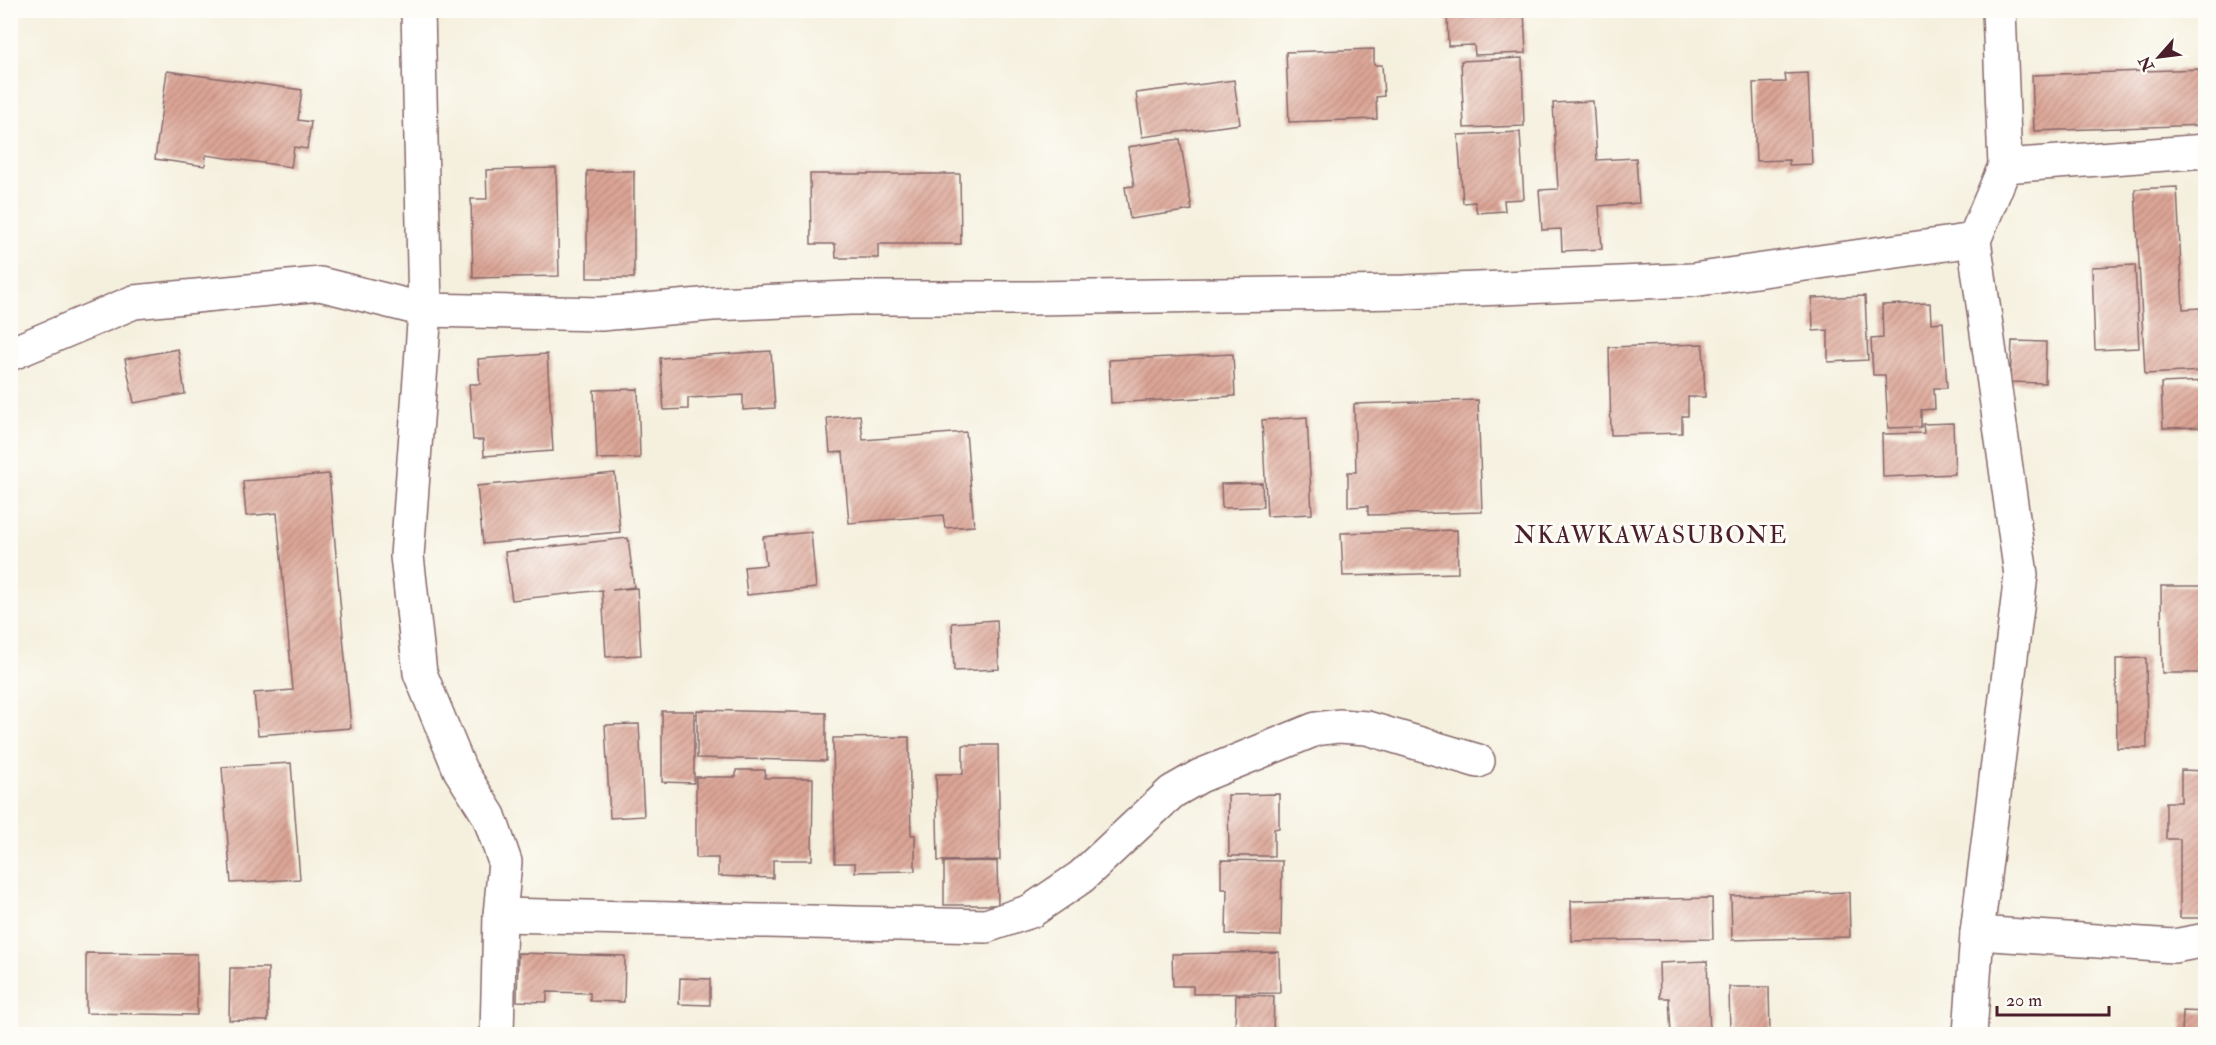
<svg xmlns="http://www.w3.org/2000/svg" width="2216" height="1045" viewBox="0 0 2216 1045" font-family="'IM FELL Double Pica',serif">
<defs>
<pattern id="building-hatch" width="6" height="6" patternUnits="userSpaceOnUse" patternTransform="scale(1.5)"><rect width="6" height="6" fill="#dca596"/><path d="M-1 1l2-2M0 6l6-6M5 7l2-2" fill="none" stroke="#b4867b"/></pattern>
</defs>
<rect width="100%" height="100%" fill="#fdfcf7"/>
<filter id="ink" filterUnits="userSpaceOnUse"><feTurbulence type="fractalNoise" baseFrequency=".0167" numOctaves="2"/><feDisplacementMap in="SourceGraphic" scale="12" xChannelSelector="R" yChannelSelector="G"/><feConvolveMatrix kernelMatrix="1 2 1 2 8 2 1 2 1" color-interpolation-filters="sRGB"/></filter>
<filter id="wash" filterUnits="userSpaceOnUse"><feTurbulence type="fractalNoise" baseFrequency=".008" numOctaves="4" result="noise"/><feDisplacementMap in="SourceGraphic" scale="24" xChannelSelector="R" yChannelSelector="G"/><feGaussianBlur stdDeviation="1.35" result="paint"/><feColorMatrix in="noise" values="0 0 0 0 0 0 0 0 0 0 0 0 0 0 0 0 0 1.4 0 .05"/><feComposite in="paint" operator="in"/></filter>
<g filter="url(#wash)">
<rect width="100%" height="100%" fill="#f5f0de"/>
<g id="blocks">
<g fill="url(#building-hatch)">
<polygon points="1447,10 1524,10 1526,53 1475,55 1474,45 1448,46"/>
<polygon points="1374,49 1374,65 1382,65 1384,96 1376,97 1377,119 1289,122 1286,52"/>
<polygon points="1522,58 1524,126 1464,128 1461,61"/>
<polygon points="2201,69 2204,125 2034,131 2032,75"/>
<polygon points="167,71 302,90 298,120 311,122 307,149 294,147 291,167 206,155 205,166 155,159"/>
<polygon points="1808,73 1812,164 1789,165 1789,160 1756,161 1753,83 1786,82 1785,74"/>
<polygon points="1234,80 1240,124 1142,137 1136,93"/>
<polygon points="1593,101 1597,160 1636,158 1639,203 1599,206 1602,249 1562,251 1561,229 1542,230 1539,190 1558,189 1553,103"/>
<polygon points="1520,132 1524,199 1504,200 1505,211 1477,213 1475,202 1463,203 1458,135"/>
<polygon points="1180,139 1192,210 1130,219 1125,187 1134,186 1128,147"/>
<polygon points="556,168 559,276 473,278 471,199 487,199 486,170"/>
<rect x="587" y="171" width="47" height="107"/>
<polygon points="810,174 960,174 961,244 878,244 878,258 836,258 835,244 811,244"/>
<polygon points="2177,187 2183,309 2201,308 2204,371 2145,374 2135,189"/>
<polygon points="2135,265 2139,348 2095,350 2092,267"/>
<polygon points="1865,296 1868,360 1828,362 1828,330 1813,331 1812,298"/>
<polygon points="1930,303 1931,323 1943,322 1947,388 1934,388 1935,409 1921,410 1921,427 1888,428 1885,375 1873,375 1871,339 1883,338 1882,305"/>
<polygon points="2012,341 2046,342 2045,383 2010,382"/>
<polygon points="1703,344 1705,397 1688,397 1688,416 1682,416 1682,433 1611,435 1609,347"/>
<polygon points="178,349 185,394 134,403 125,359"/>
<polygon points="771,351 775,408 743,410 743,395 688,398 688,409 664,410 660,358"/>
<polygon points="547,354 553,451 484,456 483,440 473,440 469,384 480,384 478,359"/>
<polygon points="1233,354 1235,396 1111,403 1109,360"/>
<polygon points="2206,381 2206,427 2163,428 2161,383"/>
<polygon points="638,389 640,458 597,459 594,390"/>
<polygon points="1478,400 1482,512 1368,515 1368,506 1348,507 1348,472 1356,472 1354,404"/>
<polygon points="860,415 863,440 966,432 974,526 945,528 943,515 849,523 843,452 830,453 827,418"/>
<polygon points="1307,417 1312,514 1267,516 1262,420"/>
<polygon points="1953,423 1955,474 1883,477 1882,434 1924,433 1923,424"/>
<polygon points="615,473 620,532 483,544 477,486"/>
<polygon points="329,474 351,728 258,735 254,693 293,690 277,513 246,516 243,481"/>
<polygon points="1262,483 1263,507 1222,508 1221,484"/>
<polygon points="1457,530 1458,573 1343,576 1341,533"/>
<polygon points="811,532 816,588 747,595 744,567 766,565 763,537"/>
<polygon points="628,538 634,587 612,590 637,588 641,655 606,657 602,590 512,600 505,552"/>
<polygon points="2161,586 2206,586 2206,673 2162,673"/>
<polygon points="997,620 999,669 954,671 952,623"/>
<polygon points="2146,658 2147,748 2117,748 2116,659"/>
<polygon points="697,710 826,713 826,761 697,758"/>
<polygon points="662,711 694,711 694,783 662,782"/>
<polygon points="639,724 644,816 610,818 605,725"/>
<polygon points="909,737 911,835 915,835 915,871 855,872 855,863 835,863 833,738"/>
<polygon points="963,745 998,745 1000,860 938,861 936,774 963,774"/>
<polygon points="291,763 300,879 231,883 222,767"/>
<polygon points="736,770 765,770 765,778 813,778 812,860 773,860 773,878 718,876 718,858 696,858 696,777 736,777"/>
<polygon points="2181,770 2206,771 2206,918 2180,918 2180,839 2166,839 2166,802 2181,802"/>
<polygon points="1279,794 1279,828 1274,829 1274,856 1229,856 1228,795"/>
<polygon points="1221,860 1282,861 1281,936 1226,934 1227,889 1221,889"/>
<polygon points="997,861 998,905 944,905 944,862"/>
<polygon points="1849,892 1850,937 1732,940 1731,896"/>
<polygon points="1712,898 1713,939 1572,941 1571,901"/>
<polygon points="1279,952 1280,993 1193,994 1193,986 1173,986 1172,954"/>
<polygon points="86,953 197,954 197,1015 86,1013"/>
<polygon points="518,953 625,956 624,1002 590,1001 590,993 547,992 547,1002 517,1001"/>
<polygon points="1707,961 1710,1034 1671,1034 1669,998 1660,998 1659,963"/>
<polygon points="230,968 268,968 268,1021 229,1020"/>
<polygon points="680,978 710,979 710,1005 679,1004"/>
<polygon points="1729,987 1769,987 1770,1034 1730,1034"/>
<polygon points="1236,995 1274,996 1273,1034 1235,1034"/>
<polygon points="2183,1011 2206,1012 2206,1034 2182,1034"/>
</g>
</g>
</g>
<g filter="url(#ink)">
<use href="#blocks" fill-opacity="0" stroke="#86686a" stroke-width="1.5"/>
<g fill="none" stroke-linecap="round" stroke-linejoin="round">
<defs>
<g id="street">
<polyline points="418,10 425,310 407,556 420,673 460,770 489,816 505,862 500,915 497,1034"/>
<polyline points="2005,166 2206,151"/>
<polyline points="10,354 134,302 320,284 425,310 601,314 712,304 850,298 1033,298 1404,292 1693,280 1974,240"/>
<polyline points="500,915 986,926 1031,911 1081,877 1172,792 1200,776 1316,729 1339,726 1367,728 1478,761"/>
<polyline points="1977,933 2174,946 2206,940"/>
<polyline points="1970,1034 1977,933 2021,575 1974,240 2005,166 1999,10"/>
</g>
</defs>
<use href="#street" stroke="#86686a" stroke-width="36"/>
<use href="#street" stroke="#fff" stroke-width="33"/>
</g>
</g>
<g text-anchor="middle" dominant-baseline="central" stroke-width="6" stroke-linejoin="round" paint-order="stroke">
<g font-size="24" letter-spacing="1.5" fill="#4a1f2b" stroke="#fdfcf7">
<text x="1651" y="535">NKAWKAWASUBONE</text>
</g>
</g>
<rect width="2216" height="1045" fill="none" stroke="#fdfcf7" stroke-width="36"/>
<g transform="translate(2159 57) rotate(242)" stroke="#fdfcf7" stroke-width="4.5" paint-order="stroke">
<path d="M0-4.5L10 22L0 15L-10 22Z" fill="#4a1f2b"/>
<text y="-9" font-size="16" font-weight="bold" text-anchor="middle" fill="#4a1f2b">N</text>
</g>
<path d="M1997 1006v9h112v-9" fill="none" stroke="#4a1f2b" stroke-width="3"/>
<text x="2006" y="1006" font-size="18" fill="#4a1f2b" stroke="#fdfcf7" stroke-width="4.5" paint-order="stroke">20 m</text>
</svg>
